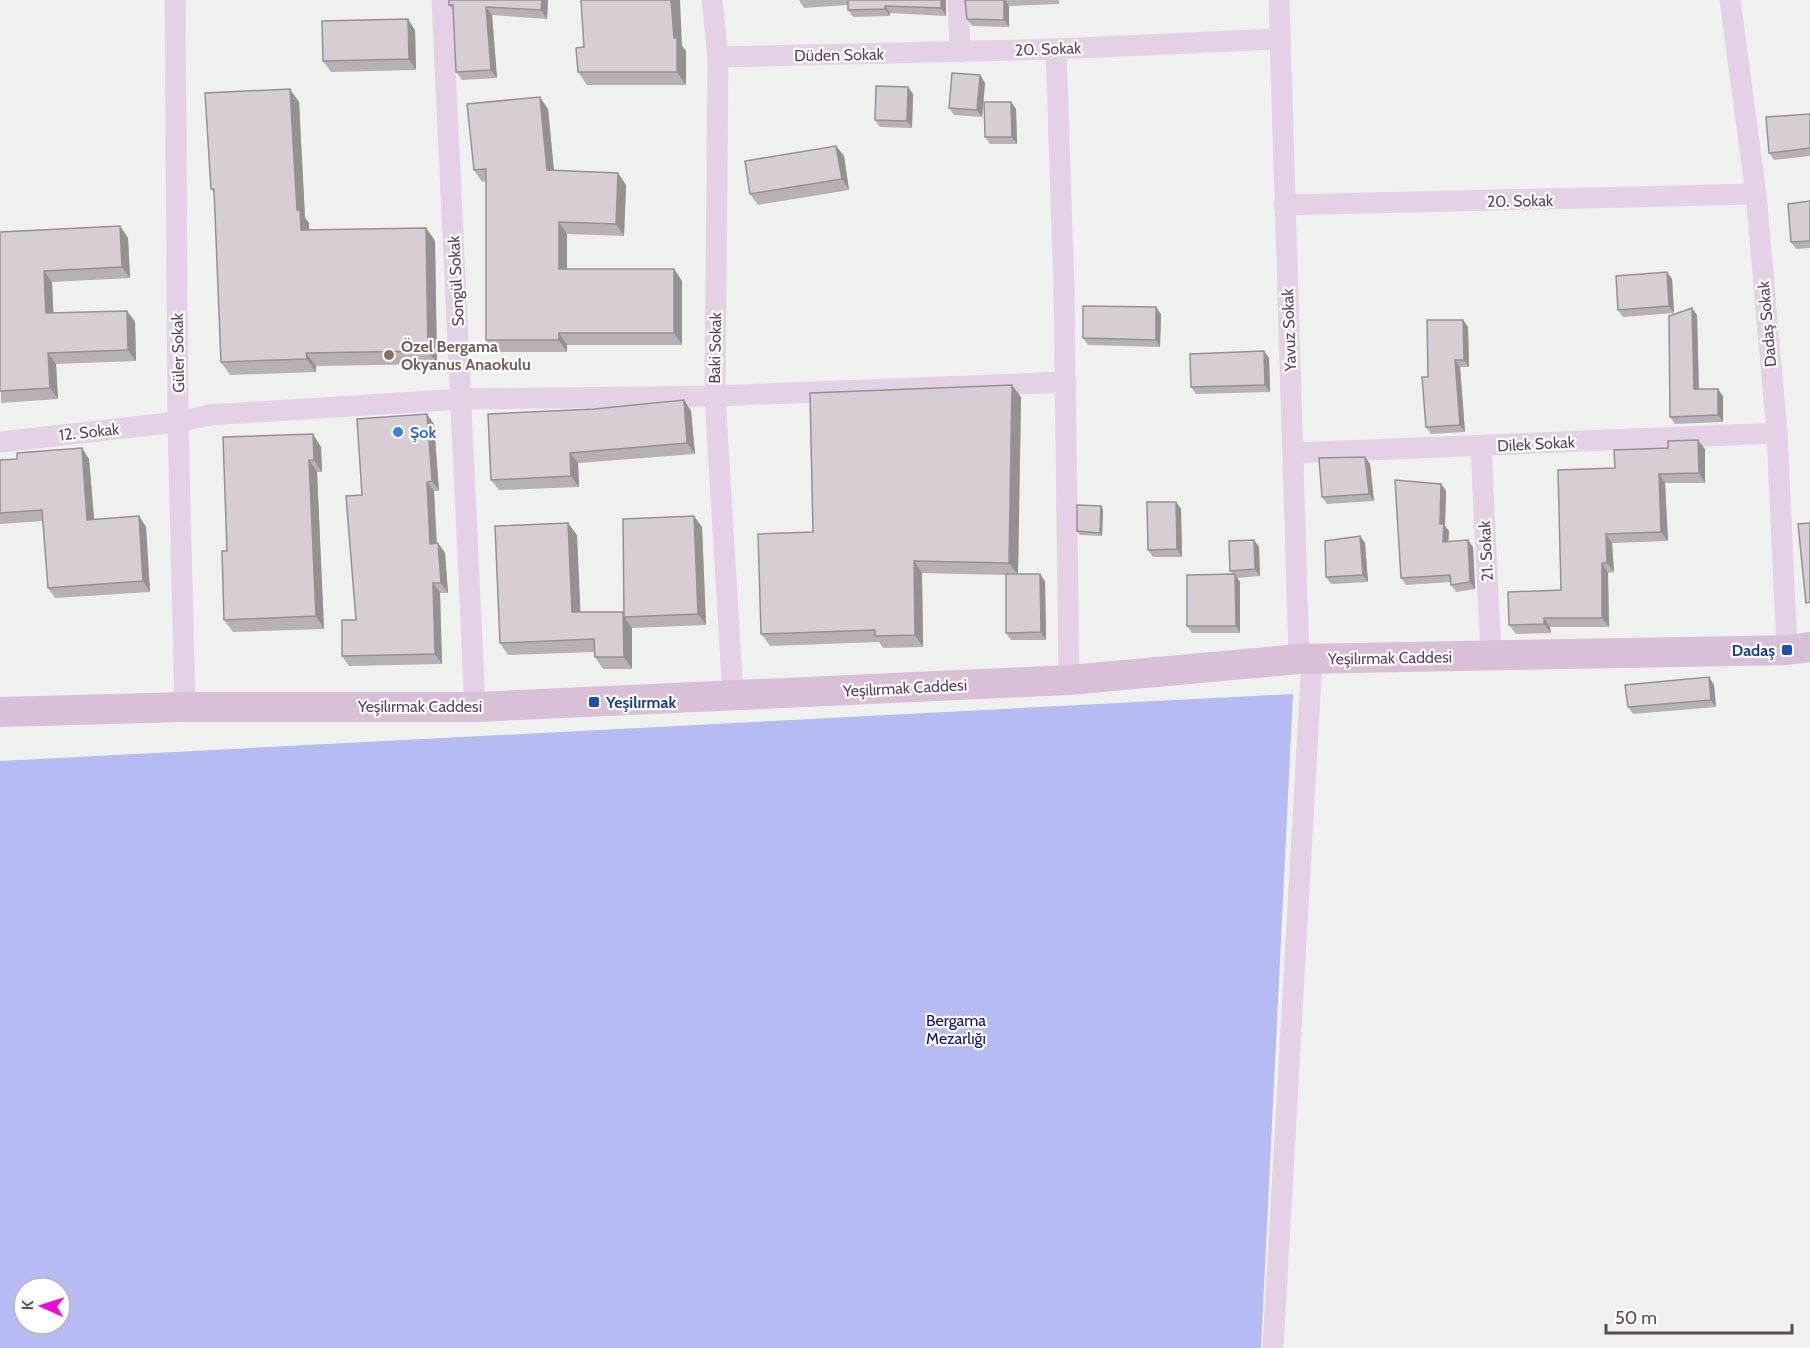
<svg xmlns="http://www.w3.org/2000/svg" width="1810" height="1348" viewBox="0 0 1810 1348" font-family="Cabin,sans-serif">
<rect width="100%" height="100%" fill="#eff1ee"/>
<path fill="#b7bbf4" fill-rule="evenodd" d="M1293 694 1261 1348H0V761ZM24 1288H60V1324H24Z"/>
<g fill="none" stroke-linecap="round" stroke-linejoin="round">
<g stroke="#e5d1e5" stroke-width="21">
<polyline points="175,0 178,422 185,707"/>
<polyline points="442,0 475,707"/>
<polyline points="712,0 718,57 715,396 733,696"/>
<polyline points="958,0 960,52"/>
<polyline points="1279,0 1299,659"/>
<polyline points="1730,0 1756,194 1777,433 1787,650"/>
<polyline points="1056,49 1064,289 1069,680"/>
<polyline points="718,57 1056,49 1279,39"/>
<polyline points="1284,205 1756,194"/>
<polyline points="0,442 178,422 209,415 462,399 715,396 1066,382"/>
<polyline points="1481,447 1491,655"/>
<polyline points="1294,453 1777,433"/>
<polyline points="1273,1348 1312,659"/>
</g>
<polyline stroke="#dabfd8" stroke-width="30" points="0,712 185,707 475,707 1069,680 1299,659 1787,650 1810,647"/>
</g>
<g fill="#b9b0b7">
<polygon points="548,0 547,19 492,15 497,78 462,80 456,72 453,10 449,5"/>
<polygon points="799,0 946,0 946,16 890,13 890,16 853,17 848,10 848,5 804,8"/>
<polygon points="965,0 1059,0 1059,4 1009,6 1009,27 972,26 967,19"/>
<polygon points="415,30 416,70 331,72 323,61"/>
<polygon points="682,46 686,51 686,85 587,85 578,72 584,47"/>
<polygon points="980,75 985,83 982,117 954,115 949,108"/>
<polygon points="908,87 913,94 912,128 880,127 875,120"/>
<polygon points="299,102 305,218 309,223 309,230 426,228 435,241 437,364 316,366 316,372 230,375 221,362 214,193 211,189"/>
<polygon points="1011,102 1016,109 1017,144 990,144 985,137"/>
<polygon points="548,109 554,171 618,173 626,185 624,236 567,234 567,269 674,269 682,281 682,345 567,345 567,352 495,352 486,340 486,181 482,182 474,170"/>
<polygon points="1810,114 1810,156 1774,160 1769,153"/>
<polygon points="836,146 844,156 849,190 758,205 750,194"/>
<polygon points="1810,201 1810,248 1796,249 1791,242"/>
<polygon points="120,226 128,238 130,278 52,282 53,313 127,311 135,322 136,361 56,364 58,399 1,403 0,232"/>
<polygon points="1667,272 1672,279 1674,313 1623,317 1618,310"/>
<polygon points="1161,314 1160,347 1088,345 1083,338"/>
<polygon points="1697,315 1699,389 1723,396 1723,422 1675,424 1670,417"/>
<polygon points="1463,320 1468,327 1469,367 1460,367 1465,432 1431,434 1426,427 1428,377"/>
<polygon points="1269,358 1270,392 1196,394 1191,387"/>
<polygon points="1021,397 1018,574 1045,581 1046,640 1011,640 1006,633 1006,575 922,573 923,647 883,648 879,642 770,646 761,634 813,532"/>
<polygon points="684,400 691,411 695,454 578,463 579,487 499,490 491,480 594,409"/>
<polygon points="434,424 439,491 434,491 437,543 438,543 445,553 448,593 440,593 442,664 349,666 342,656 356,620 362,495"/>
<polygon points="321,447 322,472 317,472 324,629 233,632 224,620 227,551"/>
<polygon points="1705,449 1705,483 1665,483 1668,541 1612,543 1614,572 1608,573 1609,627 1550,627 1551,633 1516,634 1509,625 1561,590 1615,468"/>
<polygon points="1365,457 1370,464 1374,501 1327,504 1322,497"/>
<polygon points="89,459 94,519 139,516 146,527 150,592 55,598 48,588 43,521 0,524 0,460"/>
<polygon points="1441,484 1446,491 1445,526 1449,531 1448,541 1473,547 1475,589 1456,592 1451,585 1451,582 1406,585 1401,578"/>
<polygon points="1176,502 1181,509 1182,557 1153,557 1148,550"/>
<polygon points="1101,506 1103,510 1102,536 1080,535 1077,531"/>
<polygon points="702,527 706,625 632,628 632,669 603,669 595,657 595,652 508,655 500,643 577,535 580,612 623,612 624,613"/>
<polygon points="1360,536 1365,543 1368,582 1331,584 1326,577"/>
<polygon points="1254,540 1259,547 1260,576 1237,578 1240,582 1240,633 1192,633 1187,626 1233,574 1230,571"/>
<polygon points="1709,677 1714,685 1716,707 1633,714 1628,707"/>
</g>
<g fill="#969095">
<polygon points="542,0 548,0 547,19 541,10"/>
<polygon points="671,0 680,0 682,46 686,51 686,85 677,72 674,38"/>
<polygon points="941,0 946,0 946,16 941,8"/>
<polygon points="1004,0 1005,0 1009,6 1009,27 1004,20"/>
<polygon points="885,6 890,13 890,16 885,9"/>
<polygon points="486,7 492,15 497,78 491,70"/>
<polygon points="408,19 415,30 416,70 409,59"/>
<polygon points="980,75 985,83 982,117 977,110"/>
<polygon points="908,87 913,94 912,128 907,121"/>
<polygon points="290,89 299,102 305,218 309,223 310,243 301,230 297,210"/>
<polygon points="540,97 548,109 555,182 547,170"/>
<polygon points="1011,102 1016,109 1017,144 1012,137"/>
<polygon points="836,146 844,156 849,190 842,179"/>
<polygon points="618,173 626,185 624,236 616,224"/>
<polygon points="559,222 567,234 567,281 559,269"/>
<polygon points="120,226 128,238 130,278 122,267"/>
<polygon points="426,228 435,241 437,364 428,351"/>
<polygon points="674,269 682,281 682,345 674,333"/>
<polygon points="44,271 52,282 54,325 46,313"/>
<polygon points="1667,272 1672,279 1674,313 1669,306"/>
<polygon points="1156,307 1161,314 1160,347 1156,340"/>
<polygon points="1692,308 1697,315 1699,396 1694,389"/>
<polygon points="127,311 135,322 136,361 128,350"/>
<polygon points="1463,320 1468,327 1469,367 1464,360"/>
<polygon points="559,333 567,345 567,352 559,340"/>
<polygon points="1264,351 1269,358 1270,392 1265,385"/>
<polygon points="48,353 56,364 58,399 50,388"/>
<polygon points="306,353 316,366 316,372 307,359"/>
<polygon points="1455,360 1460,367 1465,432 1460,425"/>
<polygon points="1012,385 1021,397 1018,575 1009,563"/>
<polygon points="1718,389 1723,396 1723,422 1718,415"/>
<polygon points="684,400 691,411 695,454 687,443"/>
<polygon points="427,414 434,424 439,491 432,481"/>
<polygon points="313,434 321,447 322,472 314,460"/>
<polygon points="1698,440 1705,449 1705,483 1699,473"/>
<polygon points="82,448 89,459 95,530 87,520"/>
<polygon points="570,453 578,463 579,487 571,476"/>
<polygon points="1365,457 1370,464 1374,501 1369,494"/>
<polygon points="309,460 317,472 324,629 316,616"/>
<polygon points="1659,474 1665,483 1668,541 1661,532"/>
<polygon points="427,482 434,491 437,554 430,544"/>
<polygon points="1441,484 1446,491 1445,526 1449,531 1448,549 1443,542 1440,524"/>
<polygon points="1176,502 1181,509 1182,557 1177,549"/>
<polygon points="1101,506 1103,510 1102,536 1100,533"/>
<polygon points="139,516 146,527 150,592 143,581"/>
<polygon points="694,516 702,527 706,625 698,614"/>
<polygon points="568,523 577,535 581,624 572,612"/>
<polygon points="1606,534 1612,543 1614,572 1607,563"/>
<polygon points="1360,536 1365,543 1368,582 1363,575"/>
<polygon points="1254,540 1259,547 1260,576 1255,569"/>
<polygon points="1468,540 1473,547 1475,589 1470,582"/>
<polygon points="438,543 445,553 448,593 441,583"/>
<polygon points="914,561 922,573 923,647 915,635"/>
<polygon points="1602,563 1608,573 1609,627 1602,618"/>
<polygon points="1040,574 1045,581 1046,640 1041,632"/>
<polygon points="1235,574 1240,582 1240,633 1236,626"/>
<polygon points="433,583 440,593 442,664 435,654"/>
<polygon points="623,612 627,617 624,617 632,628 632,669 624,657"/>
<polygon points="1544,618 1550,627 1551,633 1544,624"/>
<polygon points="1709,677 1714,685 1716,707 1711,700"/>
</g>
<g fill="#d7cdd5" stroke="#969095" stroke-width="1.5">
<polygon points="449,0 542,0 541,10 486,7 491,70 456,72 453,5 449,5"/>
<polygon points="581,0 671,0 674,38 677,38 677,72 578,72 576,48 584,47"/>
<polygon points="848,0 941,0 941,8 885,6 885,9 848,10"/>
<polygon points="965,0 1004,0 1004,20 967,19"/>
<polygon points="408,19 409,59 323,61 322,21"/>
<polygon points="952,73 980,75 977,110 949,108"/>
<polygon points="876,86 908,87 907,121 875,120"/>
<polygon points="290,89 297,210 300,210 301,230 426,228 428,351 306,353 307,359 221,362 214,189 211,189 205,93"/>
<polygon points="540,97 547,170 618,173 616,224 559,222 559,269 674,269 674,333 559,333 559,340 486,340 486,169 474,170 467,104"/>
<polygon points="984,102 1011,102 1012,137 985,137"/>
<polygon points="1810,114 1810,148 1769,153 1766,117"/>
<polygon points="836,146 842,179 750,194 745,161"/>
<polygon points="1810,201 1810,241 1791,242 1788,204"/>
<polygon points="120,226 122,267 44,271 46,313 127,311 128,350 48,353 50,388 0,391 0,232"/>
<polygon points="1667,272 1669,306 1618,310 1616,276"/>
<polygon points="1083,306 1156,307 1156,340 1083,338"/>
<polygon points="1692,308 1694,389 1718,389 1718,415 1670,417 1669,316"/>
<polygon points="1427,320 1463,320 1464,360 1455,360 1460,425 1426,427 1422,377 1428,377"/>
<polygon points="1264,351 1265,385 1191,387 1190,354"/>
<polygon points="1012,385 1009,563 914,561 915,635 875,636 875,630 761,634 758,534 813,532 810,393"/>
<polygon points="684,400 687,443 570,453 571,476 491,480 488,414 594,409"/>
<polygon points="427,414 432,481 427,482 430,544 438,543 441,583 433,583 435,654 342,656 342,620 356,620 346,496 362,495 357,419"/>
<polygon points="313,434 314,460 309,460 316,616 224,620 222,551 227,551 223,437"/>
<polygon points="1698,440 1699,473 1659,474 1661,532 1606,534 1607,563 1602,563 1602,618 1544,618 1544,624 1509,625 1508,592 1561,590 1558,470 1615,468 1614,450 1668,448 1668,441"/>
<polygon points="82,448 87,520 139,516 143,581 48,588 42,510 0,513 0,460 17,459 17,453"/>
<polygon points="1365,457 1369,494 1322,497 1319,458"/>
<polygon points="1395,480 1441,484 1440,524 1444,524 1443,542 1468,540 1470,582 1451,585 1450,575 1401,578"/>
<polygon points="1147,502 1176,502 1177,549 1148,550"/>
<polygon points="1077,505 1101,506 1100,533 1077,531"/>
<polygon points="694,516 698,614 624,617 623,519"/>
<polygon points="568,523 572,612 623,612 624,657 595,657 594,639 500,643 495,526"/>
<polygon points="1810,523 1810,602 1806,603 1798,524"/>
<polygon points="1360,536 1363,575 1326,577 1325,541"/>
<polygon points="1254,540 1255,569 1230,571 1229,541"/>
<polygon points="1006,574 1040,574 1041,632 1006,633"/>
<polygon points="1235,574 1236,626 1187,626 1187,575"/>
<polygon points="1709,677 1711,700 1628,707 1625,685"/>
</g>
<circle fill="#8d6e63" stroke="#fff" stroke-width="2" cx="389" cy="355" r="6"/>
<circle fill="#3f7fe0" stroke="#fff" stroke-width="2" cx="398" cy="432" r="6"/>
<g fill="#1a4fb4" stroke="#fff" stroke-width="2">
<rect x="1781" y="644" width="12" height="12" rx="3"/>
<rect x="588" y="696" width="12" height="12" rx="3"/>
</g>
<g text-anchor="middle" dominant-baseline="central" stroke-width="4.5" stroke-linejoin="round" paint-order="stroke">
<g font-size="16" fill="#5e445d" stroke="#fff">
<text transform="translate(1048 49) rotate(-2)">20. Sokak</text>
<text transform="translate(839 55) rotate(-1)">Düden Sokak</text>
<text transform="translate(1520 201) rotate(-1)">20. Sokak</text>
<text transform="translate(456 281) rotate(-93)">Songül Sokak</text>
<text transform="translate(1767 324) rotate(-95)">Dadaş Sokak</text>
<text transform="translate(1289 330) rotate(-92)">Yavuz Sokak</text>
<text transform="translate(715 348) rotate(-89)">Baki Sokak</text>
<text transform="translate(178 353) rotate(-91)">Güler Sokak</text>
<text transform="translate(89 432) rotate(-6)">12. Sokak</text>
<text transform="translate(1536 444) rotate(-3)">Dilek Sokak</text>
<text transform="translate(1486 551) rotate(-93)">21. Sokak</text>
<text transform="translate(1390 658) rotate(-1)">Yeşilırmak Caddesi</text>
<text transform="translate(905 688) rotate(-3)">Yeşilırmak Caddesi</text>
<text x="420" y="706">Yeşilırmak Caddesi</text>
</g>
<g font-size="16" font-weight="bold" fill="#785e54" stroke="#fff" text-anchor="start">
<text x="401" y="346">Özel Bergama<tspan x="401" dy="18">Okyanus Anaokulu</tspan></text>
</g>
<g font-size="16" font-weight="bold" fill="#366cbe" stroke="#fff" text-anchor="start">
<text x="410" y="432">Şok</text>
</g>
<g font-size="16" font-weight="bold" fill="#164399" stroke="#fff" text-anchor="end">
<text x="1775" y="650">Dadaş</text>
<text x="606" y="702" text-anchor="start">Yeşilırmak</text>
</g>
<g font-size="16" fill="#130d88" stroke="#fff">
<text x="956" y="1020">Bergama<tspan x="956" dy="18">Mezarlığı</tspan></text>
</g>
</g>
<g transform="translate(42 1306) rotate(273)"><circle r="28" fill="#ffffff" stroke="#bfb4be" stroke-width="1.5"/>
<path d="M0-4.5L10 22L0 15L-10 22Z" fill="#f405d8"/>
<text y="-9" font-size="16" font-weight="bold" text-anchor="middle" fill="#5e445d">K</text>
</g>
<path d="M1606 1324v9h186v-9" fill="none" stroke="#5e445d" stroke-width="3"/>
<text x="1615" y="1324" font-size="18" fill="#5e445d" stroke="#ffffff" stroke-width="4.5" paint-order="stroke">50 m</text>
</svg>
